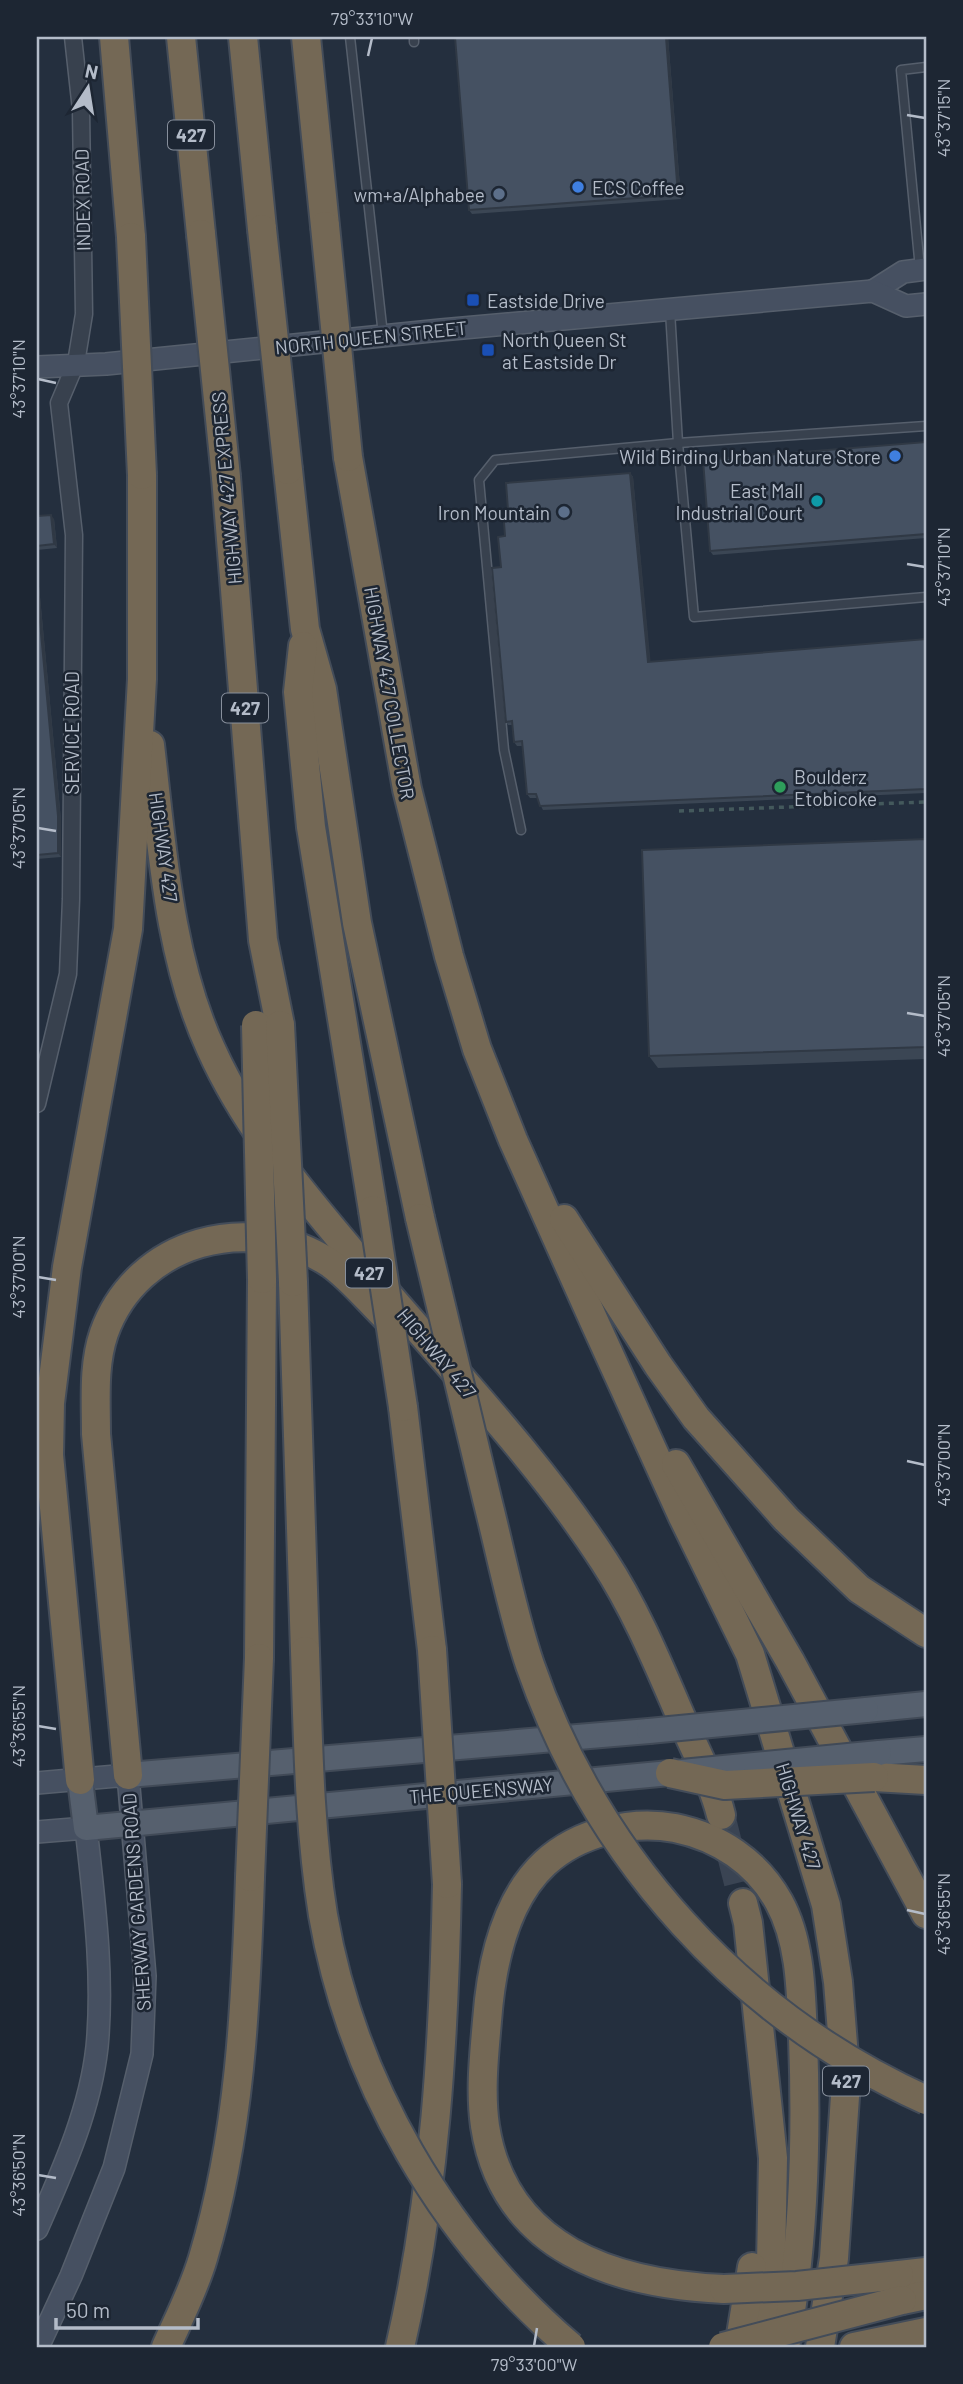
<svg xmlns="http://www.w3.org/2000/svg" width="963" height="2384" viewBox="0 0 963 2384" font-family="Barlow,sans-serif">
<rect width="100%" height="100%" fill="#242f3e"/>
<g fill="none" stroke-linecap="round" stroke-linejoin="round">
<polyline stroke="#3a4453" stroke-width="28" stroke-dasharray="28 14" stroke-linecap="butt" points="721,1815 743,1903"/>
<defs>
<g id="lane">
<polyline points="350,37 383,335"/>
<polyline points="414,37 414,42"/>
<polyline points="920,269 901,70 926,67"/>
<polyline points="670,311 678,443 694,617 926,597"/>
<polyline points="521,830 504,750 479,480 495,460 678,443 926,426"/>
</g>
<polyline id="street" points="37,1104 68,974 71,899 74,535 59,403 76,363 84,314 81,110 73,37"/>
<g id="secondary">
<polyline points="873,291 903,272 926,269"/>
<polyline points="37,367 106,364 441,330 873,291 906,306 926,304"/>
<polyline points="37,1783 128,1775 145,1976 142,2054 114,2168 71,2276 38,2347"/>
<path d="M37 1832 86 1828C94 1900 104 1975 97 2047 90 2111 62 2172 37 2229"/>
</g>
<g id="primary">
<polyline points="866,1710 926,1704"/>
<polyline points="879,1753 926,1749"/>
<polyline points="128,1775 649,1731"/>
<polyline points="80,1780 86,1828 670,1773"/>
</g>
<g id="highway">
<polyline points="114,37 131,237"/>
<polyline points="181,37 201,234"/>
<polyline points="243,37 262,229"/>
<polyline points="306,37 325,226"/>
<polyline points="348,457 407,789 449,956 477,1049 513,1140 594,1321 682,1515 750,1654 826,1905 838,1982 846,2082 834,2258 820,2347"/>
<polyline points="288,470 305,629 322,689 357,923 420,1218"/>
<polyline points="226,477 263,940 280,1025"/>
<polyline points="303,646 298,692 311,827 373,1210"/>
<path d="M150 745C162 845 168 956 211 1049 249 1134 313 1206 372 1276 451 1369 538 1459 604 1561 636 1610 658 1664 681 1717 694 1749 713 1782 721 1815"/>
<polyline points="564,1219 658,1365 696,1418 786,1519 859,1589 926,1633"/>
<polyline points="293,1282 305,1651"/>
<polyline points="403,1407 432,1650"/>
<polyline points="676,1464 790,1661 926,1914"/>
<polyline points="259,1658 262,1279"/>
<path d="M128 1775 96 1434C96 1400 93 1365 104 1333 137 1240 251 1210 331 1264 352 1279 370 1302 389 1320"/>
<polyline points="874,1777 926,1780"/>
<polyline points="80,1780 49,1455 50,1403 67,1267 128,929 142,679 142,475"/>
<polyline points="743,1903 748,1923 773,2158 771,2265 761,2347"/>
<polyline points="899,2275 926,2272"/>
<path d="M724 2289C615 2284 504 2250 485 2126 480 2091 484 2056 487 2021 491 1967 504 1901 545 1863 579 1832 631 1820 675 1828 719 1837 757 1862 779 1902 801 1942 801 1993 803 2038 807 2142 804 2245 785 2347"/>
<polyline points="902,2300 926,2295"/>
<path d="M166 2347C179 2318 194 2289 203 2258 240 2135 246 2004 250 1877"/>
<path d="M400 2347C435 2195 444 2040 447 1884"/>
<polyline points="739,2347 752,2267"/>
<polyline points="854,2347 926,2332"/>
</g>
</defs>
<use href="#lane" stroke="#565f6c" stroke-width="11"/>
<use href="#street" stroke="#565f6c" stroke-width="19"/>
<use href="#secondary" stroke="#565f6c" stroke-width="24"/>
<use href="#primary" stroke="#414a57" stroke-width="28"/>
<use href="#highway" stroke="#434c59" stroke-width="32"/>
<polyline stroke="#44595c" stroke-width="3.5" stroke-dasharray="5 5" stroke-linecap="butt" points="679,811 926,802"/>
<use href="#lane" stroke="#38414e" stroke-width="8"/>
<use href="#street" stroke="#38414e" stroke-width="16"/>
<use href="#secondary" stroke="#465061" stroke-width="21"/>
<use href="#primary" stroke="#56606e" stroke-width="24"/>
<use href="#highway" stroke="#746855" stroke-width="28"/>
<defs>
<g id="primary-bridge">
<polyline points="649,1731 866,1710"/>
<polyline points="682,1772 879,1753"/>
</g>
<g id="highway-bridge">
<polyline points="325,226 348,457"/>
<polyline points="262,229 288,470"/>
<polyline points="201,234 226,477"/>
<polyline points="131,237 142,475"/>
<polyline points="256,1025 262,1279"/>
<polyline points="280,1025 293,1282"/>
<polyline points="373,1210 403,1407"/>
<path d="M420 1218C442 1312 465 1405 487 1499 501 1554 512 1612 530 1665 597 1859 740 2016 926 2100"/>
<polyline points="432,1650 447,1884"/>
<path d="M305 1651C308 1739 309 1828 323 1915 352 2082 442 2237 571 2347"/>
<polyline points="670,1773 725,1785 874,1777"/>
<polyline points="250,1877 259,1658"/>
<polyline points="724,2289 797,2286 899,2275"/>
<polyline points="723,2347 902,2300"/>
</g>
</defs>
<use href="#primary-bridge" stroke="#414a57" stroke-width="28" stroke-linecap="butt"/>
<use href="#highway-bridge" stroke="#434c59" stroke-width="32" stroke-linecap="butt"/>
<use href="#primary-bridge" stroke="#56606e" stroke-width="24"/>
<use href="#highway-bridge" stroke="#746855" stroke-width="28"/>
</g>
<g fill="#3b4654">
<polygon points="668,37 681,199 472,214 469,210"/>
<polygon points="926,442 926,538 713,555 710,551"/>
<polygon points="630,473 633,477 650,662 926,639 926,793 543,810 537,798 530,798 527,794 522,746 517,746 514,742 513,725 508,725 506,722 501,567 508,510"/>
<polygon points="37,516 54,519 57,548 37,550"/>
<polygon points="37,565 61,820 61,857 37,859"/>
<polygon points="926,839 926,1059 658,1068 649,1056"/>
</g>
<g fill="#303945">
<polygon points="666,37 668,37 681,199 678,195"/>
<polygon points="630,473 633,477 651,666 648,662"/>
<polygon points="51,515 54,519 57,548 54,544"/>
<polygon points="37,565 61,820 61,857 58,853 37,590"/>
</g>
<g fill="#455162" stroke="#303945" stroke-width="2">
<polygon points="455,37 666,37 678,195 469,210"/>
<polygon points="926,442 926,534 710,551 703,460"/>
<polygon points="630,473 648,662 926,639 926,789 540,806 536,794 527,794 522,741 514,742 512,721 506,722 492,568 501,567 498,537 505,536 503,510 508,510 506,483"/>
<polygon points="51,515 54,544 37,546 37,516"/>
<polygon points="37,590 58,816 58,853 37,855"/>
<polygon points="926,839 926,1047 649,1056 642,850"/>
</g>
<path fill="none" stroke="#b4bcc9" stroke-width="2.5" d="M368 56 372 38M907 115 925 118M38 379 56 383M907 564 925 567M38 828 56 831M907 1013 925 1016M38 1277 56 1280M907 1461 925 1465M38 1726 56 1729M907 1910 925 1914M38 2175 56 2178M534 2346 537 2328"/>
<g fill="#3f7fe0" stroke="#1d2633" stroke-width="2.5">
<circle cx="578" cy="187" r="7"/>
<circle cx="895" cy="456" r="7"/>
</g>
<g fill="#5c6f8a" stroke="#1d2633" stroke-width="2.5">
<circle cx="499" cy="194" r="7"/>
<circle cx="564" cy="512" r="7"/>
</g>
<g fill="#1a4fb4" stroke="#1d2633" stroke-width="2.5">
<rect x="466" y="293" width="14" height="14" rx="3.5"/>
<rect x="481" y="343" width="14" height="14" rx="3.5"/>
</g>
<circle fill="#0f9aa8" stroke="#1d2633" stroke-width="2.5" cx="817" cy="501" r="7"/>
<circle fill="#2e9e5b" stroke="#1d2633" stroke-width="2.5" cx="780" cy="787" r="7"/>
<g text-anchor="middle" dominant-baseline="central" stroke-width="5" stroke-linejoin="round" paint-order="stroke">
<g fill="#1d2633" stroke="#878f9c" stroke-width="2">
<rect x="168" y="120.5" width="46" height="29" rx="5"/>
<rect x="222" y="693.5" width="46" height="29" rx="5"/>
<rect x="346" y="1258.5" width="46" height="29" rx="5"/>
<rect x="823" y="2066.5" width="46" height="29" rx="5"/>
</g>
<g font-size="18" font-weight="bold" fill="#b4bcc9">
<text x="191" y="135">427</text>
<text x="245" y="708">427</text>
<text x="369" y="1273">427</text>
<text x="846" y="2081">427</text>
</g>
<g font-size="19" fill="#b4bcc9" stroke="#1d2633" text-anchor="start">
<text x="592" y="187">ECS Coffee</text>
<text x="485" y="194" text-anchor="end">wm+a/Alphabee</text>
<text x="487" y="300">Eastside Drive</text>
<text x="502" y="339">North Queen St<tspan x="502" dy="22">at Eastside Dr</tspan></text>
<text x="881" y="456" text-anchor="end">Wild Birding Urban Nature Store</text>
<text x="803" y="490" text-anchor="end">East Mall<tspan x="803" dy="22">Industrial Court</tspan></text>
<text x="550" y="512" text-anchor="end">Iron Mountain</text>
<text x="794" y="776">Boulderz<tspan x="794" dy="22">Etobicoke</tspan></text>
</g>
<g font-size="19" fill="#b4bcc9" stroke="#1d2633">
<text transform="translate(82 200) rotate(-91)">INDEX ROAD</text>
<text transform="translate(371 337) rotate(-6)">NORTH QUEEN STREET</text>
<text transform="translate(226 488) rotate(-95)">HIGHWAY 427 EXPRESS</text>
<text transform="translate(390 693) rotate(80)">HIGHWAY 427 COLLECTOR</text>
<text transform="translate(71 733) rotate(-90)">SERVICE ROAD</text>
<text transform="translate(164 847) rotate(82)">HIGHWAY 427</text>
<text transform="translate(437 1353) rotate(50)">HIGHWAY 427</text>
<text transform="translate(481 1790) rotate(-5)">THE QUEENSWAY</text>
<text transform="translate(799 1816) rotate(73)">HIGHWAY 427</text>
<text transform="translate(136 1902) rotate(-94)">SHERWAY GARDENS ROAD</text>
</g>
</g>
<rect width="963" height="2384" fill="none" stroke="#1d2633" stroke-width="77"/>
<g transform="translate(88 88) rotate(12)" stroke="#1d2633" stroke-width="5" paint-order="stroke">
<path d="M0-5L12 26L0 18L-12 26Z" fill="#b4bcc9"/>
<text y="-10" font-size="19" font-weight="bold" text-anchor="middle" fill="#b4bcc9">N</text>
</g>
<path d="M56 2318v10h142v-10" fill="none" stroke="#b4bcc9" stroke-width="3.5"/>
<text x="66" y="2318" font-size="21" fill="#b4bcc9" stroke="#1d2633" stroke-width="5" paint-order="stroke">50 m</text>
<rect x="38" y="38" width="887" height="2308" fill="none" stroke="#b4bcc9" stroke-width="2.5"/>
<g font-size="18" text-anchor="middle" fill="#b4bcc9">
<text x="372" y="25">79°33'10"W</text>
<text transform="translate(944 118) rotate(-90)" y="6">43°37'15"N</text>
<text transform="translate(19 379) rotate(-90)" y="6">43°37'10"N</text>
<text transform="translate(944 567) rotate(-90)" y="6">43°37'10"N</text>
<text transform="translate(19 828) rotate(-90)" y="6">43°37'05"N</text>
<text transform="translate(944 1016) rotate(-90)" y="6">43°37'05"N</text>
<text transform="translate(19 1277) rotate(-90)" y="6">43°37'00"N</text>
<text transform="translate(944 1465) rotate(-90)" y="6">43°37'00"N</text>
<text transform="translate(19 1726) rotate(-90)" y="6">43°36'55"N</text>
<text transform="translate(944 1914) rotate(-90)" y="6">43°36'55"N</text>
<text transform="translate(19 2175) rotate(-90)" y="6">43°36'50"N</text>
<text x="534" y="2371">79°33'00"W</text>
</g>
</svg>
